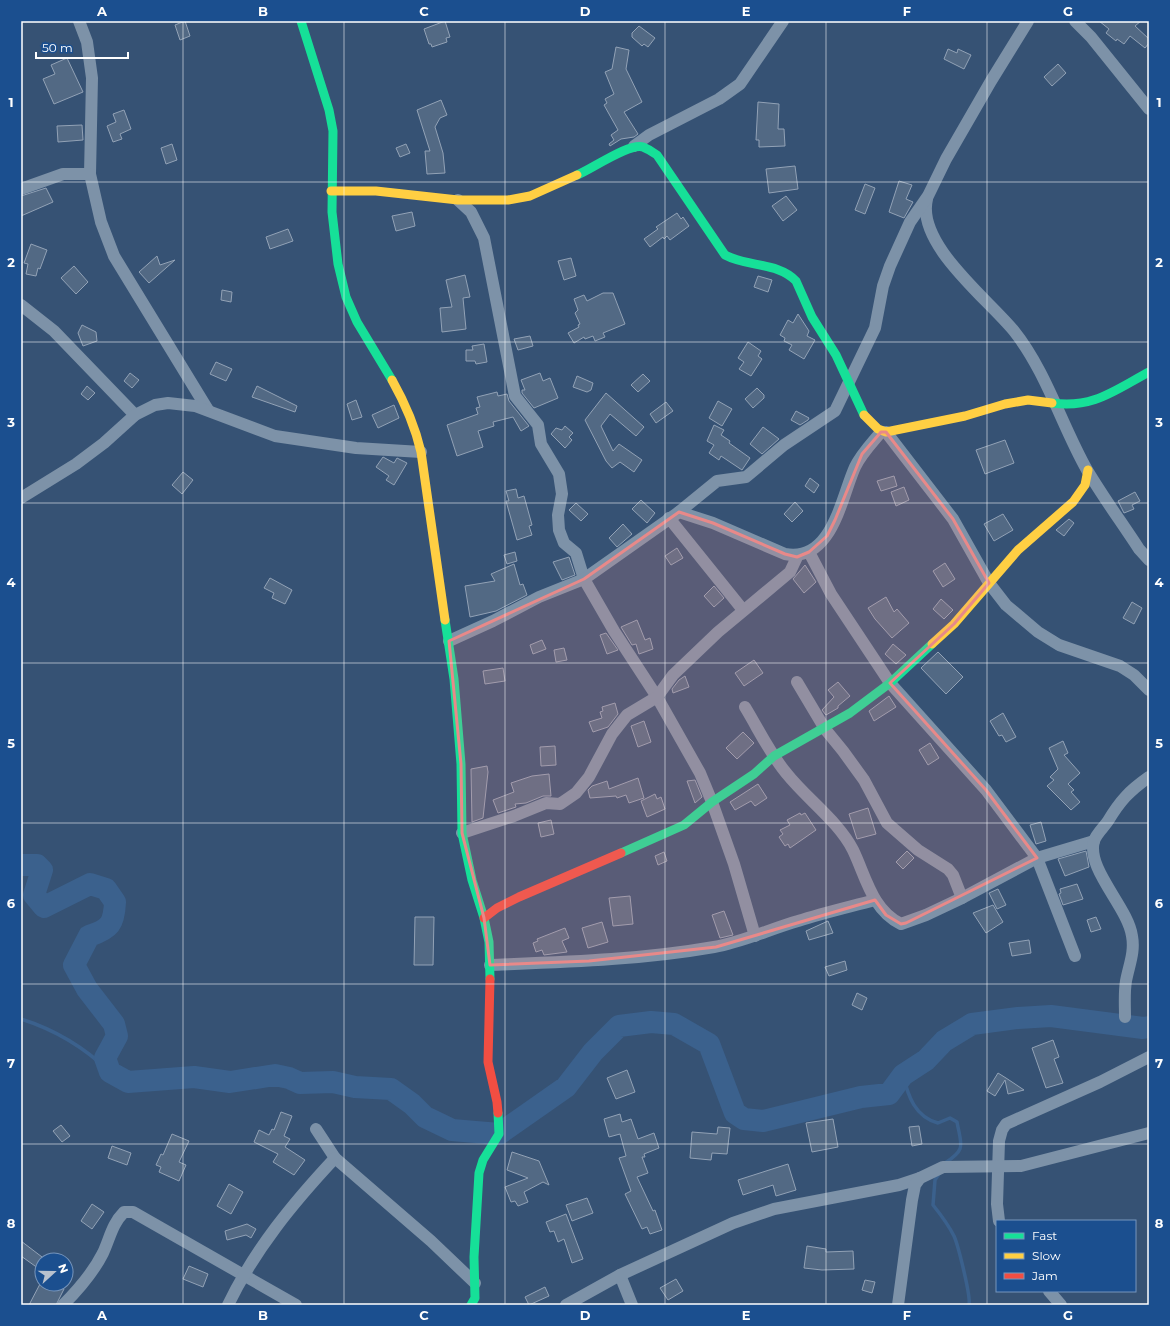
<svg xmlns="http://www.w3.org/2000/svg" width="1170" height="1326" viewBox="0 0 1170 1326" font-family="Montserrat,sans-serif">
<rect width="100%" height="100%" fill="#365274"/>
<g fill="none" stroke-linecap="round" stroke-linejoin="round">
<g stroke="#3b618d" stroke-width="3.5">
<path d="M21 1019C56 1030 84 1047 110 1072"/>
<path d="M903 1075C908 1096 915 1117 938 1123L950 1118 957 1122C961 1145 967 1149 945 1163"/>
<path d="M939 1174 935 1180 933 1205C941 1215 948 1224 954 1236 958 1245 971 1296 969 1305"/>
</g>
<path stroke="#3b618d" stroke-width="22" d="M21 865H37L42 870 34 895 44 907 90 884 106 889 115 902C114 924 110 929 89 936L74 965 87 989 114 1024 117 1036 105 1058 110 1072 128 1082 194 1077 230 1082 275 1075 289 1078 300 1083 333 1082 355 1087 391 1089 412 1104 425 1117 452 1130 499 1134 566 1087 593 1052 619 1026 651 1022 674 1024 709 1044 735 1113 744 1119 763 1121 861 1097 889 1094 903 1075 926 1060 944 1041 972 1024 1018 1018 1051 1016 1143 1028 1149 1027"/>
</g>
<g fill="#526984" stroke="#92a2b6">
<polygon points="185,21 190,36 180,40 175,25"/>
<polygon points="445,21 450,37 446,38 447,42 432,47 431,44 429,44 424,29"/>
<polygon points="1099,21 1141,21 1135,26 1149,39 1149,43 1145,48 1130,36 1124,44 1117,39 1116,41 1106,33 1109,29"/>
<polygon points="639,26 655,38 648,47 644,44 642,46 632,37 632,33"/>
<polygon points="616,47 629,50 626,69 642,102 624,112 638,134 634,137 621,139 610,146 609,144 614,140 611,135 618,130 604,105 607,103 605,99 614,94 605,72 612,69"/>
<polygon points="948,49 957,53 958,49 971,55 964,69 944,59"/>
<polygon points="67,58 83,92 54,104 43,79 55,74 51,65"/>
<polygon points="1058,64 1066,73 1052,86 1044,77"/>
<polygon points="441,100 447,115 440,118 435,127 443,153 445,173 427,174 425,151 430,151 417,110"/>
<polygon points="758,102 779,104 778,129 784,129 785,146 759,147 759,140 756,140"/>
<polygon points="124,110 131,129 120,134 122,139 113,142 107,126 116,122 113,114"/>
<polygon points="82,125 83,140 58,142 57,126"/>
<polygon points="172,144 177,160 166,164 161,148"/>
<polygon points="406,144 410,153 400,157 396,148"/>
<polygon points="795,166 798,189 769,193 766,169"/>
<polygon points="899,181 912,185 906,199 913,202 904,218 889,212"/>
<polygon points="865,184 875,188 865,214 855,210"/>
<polygon points="46,188 53,202 21,216 21,196"/>
<polygon points="786,196 797,210 783,221 772,206"/>
<polygon points="412,212 415,226 396,231 392,216"/>
<polygon points="677,213 681,219 683,217 689,226 670,240 667,236 664,239 663,237 650,247 644,239 658,229 656,227"/>
<polygon points="288,229 293,241 270,249 266,237"/>
<polygon points="31,244 47,250 40,269 38,268 36,276 26,274 28,264 24,263"/>
<polygon points="157,256 160,265 175,260 149,283 139,272"/>
<polygon points="571,258 576,276 564,280 558,261"/>
<polygon points="74,266 88,282 76,294 61,278"/>
<polygon points="465,275 470,297 463,298 466,329 442,332 440,308 452,307 446,280"/>
<polygon points="758,276 772,280 768,292 754,287"/>
<polygon points="222,290 232,292 231,302 221,300"/>
<polygon points="603,293 613,293 625,324 603,333 605,337 595,341 593,336 585,339 584,337 574,343 568,333 579,327 578,325 580,324 575,313 578,310 574,299 584,295 587,301"/>
<polygon points="798,314 809,331 807,336 815,340 804,359 789,350 792,345 784,341 785,338 780,335 788,320 793,323"/>
<polygon points="82,325 96,332 97,341 83,346 78,333"/>
<polygon points="530,336 533,346 518,350 514,339"/>
<polygon points="748,342 761,351 758,356 762,359 751,376 739,369 744,362 738,358"/>
<polygon points="484,344 487,362 476,364 475,361 466,361 466,350 473,350 472,346"/>
<polygon points="216,362 232,369 226,381 210,374"/>
<polygon points="130,373 139,380 132,388 124,381"/>
<polygon points="540,373 543,381 550,378 558,398 534,408 522,393 522,390 525,390 521,380"/>
<polygon points="643,374 650,381 638,392 631,385"/>
<polygon points="577,376 593,383 591,390 587,392 573,387"/>
<polygon points="87,386 95,393 88,400 81,394"/>
<polygon points="257,386 297,406 295,412 252,397"/>
<polygon points="757,388 764,395 764,398 753,408 745,399"/>
<polygon points="497,392 498,396 507,394 509,401 529,426 521,431 513,417 493,422 494,426 478,431 483,447 457,456 447,425 478,414 476,408 480,407 477,397"/>
<polygon points="606,393 644,427 636,436 610,414 601,426 613,451 619,444 642,460 634,472 620,462 612,468 606,461 585,420"/>
<polygon points="356,400 362,417 352,420 347,404"/>
<polygon points="718,401 732,409 722,426 709,418"/>
<polygon points="666,402 673,411 656,423 650,414"/>
<polygon points="394,405 399,418 378,428 372,415"/>
<polygon points="796,411 809,418 808,420 800,425 791,420"/>
<polygon points="714,425 724,430 721,435 730,441 729,443 750,458 742,470 721,456 719,460 709,453 714,445 707,441"/>
<polygon points="565,426 573,433 569,437 572,440 565,448 551,434 556,428 562,430"/>
<polygon points="763,427 779,439 762,454 750,444"/>
<polygon points="1005,440 1014,463 985,474 976,450"/>
<polygon points="383,457 394,463 397,458 407,463 394,485 386,480 389,476 376,467"/>
<polygon points="183,472 193,480 182,494 172,485"/>
<polygon points="894,476 897,486 881,491 877,481"/>
<polygon points="810,478 819,485 814,493 805,486"/>
<polygon points="904,487 909,500 896,506 891,492"/>
<polygon points="516,489 518,498 524,496 532,525 529,526 532,535 517,540 506,501 509,501 506,491"/>
<polygon points="1135,492 1140,501 1132,505 1134,509 1124,513 1118,501"/>
<polygon points="641,500 655,513 647,523 632,509"/>
<polygon points="795,502 803,511 792,522 784,514"/>
<polygon points="576,503 588,514 581,521 569,510"/>
<polygon points="1003,514 1013,530 994,541 984,524"/>
<polygon points="1069,519 1074,523 1064,536 1056,530"/>
<polygon points="623,524 632,534 617,547 609,538"/>
<polygon points="677,548 683,558 671,565 665,556"/>
<polygon points="515,552 517,561 507,564 504,555"/>
<polygon points="569,557 575,575 562,580 553,562"/>
<polygon points="945,563 955,579 943,587 933,571"/>
<polygon points="514,564 520,585 523,584 527,595 496,611 470,617 465,586 495,581 491,574"/>
<polygon points="805,565 816,582 804,593 793,579"/>
<polygon points="270,578 292,590 285,604 272,598 274,593 264,588"/>
<polygon points="714,586 724,598 714,607 704,596"/>
<polygon points="886,597 894,612 897,609 909,623 892,638 875,619 868,608"/>
<polygon points="941,599 953,610 944,619 933,609"/>
<polygon points="1132,602 1142,608 1134,624 1123,618"/>
<polygon points="637,620 645,640 650,638 653,649 639,654 636,644 632,645 621,627"/>
<polygon points="606,633 618,650 607,654 600,635"/>
<polygon points="542,640 546,649 533,654 530,645"/>
<polygon points="893,644 906,655 896,664 885,654"/>
<polygon points="564,648 567,660 556,662 554,650"/>
<polygon points="938,652 963,677 946,694 921,668"/>
<polygon points="754,660 763,673 744,686 735,673"/>
<polygon points="503,668 505,681 485,684 483,671"/>
<polygon points="685,676 689,687 673,693 672,689 679,680"/>
<polygon points="838,682 850,696 838,706 838,708 826,715 822,710 834,697 828,690"/>
<polygon points="889,696 896,707 874,721 869,711"/>
<polygon points="615,703 618,714 608,727 593,732 589,722 602,718 600,712 603,711 602,707"/>
<polygon points="1003,713 1016,737 1006,742 1002,735 999,736 990,721"/>
<polygon points="644,721 651,742 638,747 631,726"/>
<polygon points="743,732 754,743 737,759 726,748"/>
<polygon points="1063,741 1068,753 1064,755 1080,773 1068,784 1074,790 1071,792 1080,802 1071,810 1047,786 1054,780 1050,777 1058,769 1049,748"/>
<polygon points="930,743 939,758 928,765 919,750"/>
<polygon points="555,746 556,765 541,766 540,747"/>
<polygon points="487,766 488,772 483,818 472,822 471,769"/>
<polygon points="549,774 551,796 543,796 526,803 515,804 516,807 498,813 493,800 514,792 511,783 532,776"/>
<polygon points="638,778 644,798 629,803 626,795 617,798 616,796 590,798 588,790 592,786 607,781 609,789"/>
<polygon points="695,780 702,797 695,803 687,781"/>
<polygon points="758,784 767,798 755,806 751,801 735,810 730,802"/>
<polygon points="655,794 657,799 661,797 665,809 647,817 641,801"/>
<polygon points="868,808 876,834 857,839 849,814"/>
<polygon points="800,813 801,815 805,813 816,830 790,848 788,844 785,846 779,837 783,834 780,830 790,825 787,820"/>
<polygon points="551,820 554,834 541,837 538,823"/>
<polygon points="1041,822 1046,841 1036,844 1030,825"/>
<polygon points="907,851 914,858 903,869 896,862"/>
<polygon points="1086,851 1089,867 1065,876 1058,859"/>
<polygon points="664,852 667,861 658,865 655,856"/>
<polygon points="1077,884 1083,899 1063,905 1059,894 1061,893 1060,889"/>
<polygon points="998,889 1006,905 997,909 989,893"/>
<polygon points="630,896 633,924 613,926 609,898"/>
<polygon points="993,905 1003,922 986,933 973,913"/>
<polygon points="724,911 733,935 720,938 712,915"/>
<polygon points="415,917 434,917 433,965 414,965"/>
<polygon points="1096,917 1101,929 1091,932 1087,920"/>
<polygon points="828,921 833,933 809,940 806,931"/>
<polygon points="602,922 608,942 588,948 582,928"/>
<polygon points="565,928 569,938 562,941 567,952 544,955 542,950 536,952 533,943 538,941 537,939"/>
<polygon points="1029,940 1031,953 1012,956 1009,943"/>
<polygon points="845,961 847,970 829,976 825,967"/>
<polygon points="857,993 867,998 862,1010 852,1005"/>
<polygon points="1053,1040 1059,1057 1054,1059 1063,1083 1046,1088 1032,1048"/>
<polygon points="627,1070 635,1092 616,1099 607,1078"/>
<polygon points="998,1073 1006,1078 1024,1090 1008,1094 1005,1080 995,1096 987,1091"/>
<polygon points="281,1112 292,1116 284,1136 290,1139 285,1147 305,1160 294,1175 273,1162 278,1154 254,1142 259,1130 269,1135 272,1129 274,1130"/>
<polygon points="620,1114 622,1122 631,1119 638,1139 654,1133 659,1148 644,1154 645,1157 642,1157 648,1173 637,1177 653,1211 655,1210 662,1230 650,1234 647,1227 642,1229 625,1194 631,1191 619,1158 626,1156 620,1134 609,1137 604,1119"/>
<polygon points="833,1119 838,1147 812,1152 806,1123"/>
<polygon points="61,1125 70,1136 62,1142 53,1131"/>
<polygon points="919,1126 922,1144 912,1146 909,1127"/>
<polygon points="718,1127 730,1128 727,1154 712,1153 711,1160 690,1158 692,1132 717,1134"/>
<polygon points="172,1134 189,1141 179,1162 186,1165 179,1181 159,1172 161,1167 156,1165 161,1154 163,1155"/>
<polygon points="112,1146 131,1153 127,1165 108,1158"/>
<polygon points="512,1152 539,1161 549,1185 543,1182 524,1192 528,1202 518,1206 515,1201 511,1202 505,1187 528,1178 507,1170"/>
<polygon points="788,1164 796,1190 776,1196 773,1185 743,1195 738,1180"/>
<polygon points="229,1184 243,1192 231,1214 217,1206"/>
<polygon points="587,1198 593,1213 572,1221 566,1205"/>
<polygon points="92,1204 104,1212 92,1229 81,1221"/>
<polygon points="566,1214 583,1259 572,1263 564,1239 558,1242 554,1231 550,1232 546,1222"/>
<polygon points="247,1224 256,1229 251,1238 246,1235 227,1240 225,1231"/>
<polygon points="21,1241 42,1257 42,1271 21,1256"/>
<polygon points="807,1246 826,1249 826,1252 853,1251 854,1269 822,1270 804,1268"/>
<polygon points="189,1266 208,1274 203,1287 183,1279"/>
<polygon points="676,1279 683,1291 668,1300 660,1288"/>
<polygon points="865,1280 875,1282 872,1293 862,1290"/>
<polygon points="40,1284 55,1284 64,1289 56,1305 29,1305"/>
<polygon points="545,1287 549,1296 529,1305 525,1297"/>
</g>
<g fill="none" stroke-linecap="round" stroke-linejoin="round">
<g stroke="#7d92a8" stroke-width="12">
<polyline points="79,21 87,42 92,78 90,174 101,222 114,256 208,410"/>
<polyline points="1075,21 1091,37 1149,109"/>
<polyline points="634,146 649,135 719,99 740,84 783,21"/>
<polyline points="21,189 63,174 90,174"/>
<path d="M927 199C916 244 987 298 1014 331 1046 371 1062 426 1087 470 1103 497 1122 523 1139 549L1149 560"/>
<polyline points="458,200 471,212 484,238 515,396 538,425 541,444 559,474 562,494 558,515 559,530 564,543 576,553 584,579 614,631 657,697 700,773 712,802 734,864 755,936"/>
<polyline points="21,305 54,331 135,415"/>
<polyline points="886,432 953,519 989,583 1006,605 1038,632 1059,645 1120,666 1134,675 1149,690"/>
<polyline points="21,498 76,464 104,443 135,415 155,405 168,403 195,406 275,436 356,448 421,452"/>
<polyline points="679,512 717,481 746,477 784,445 835,411 875,328 883,286 890,266 910,222 928,196 946,159 991,81 1028,21"/>
<polyline points="669,518 743,610"/>
<polyline points="809,552 831,594 890,683 986,790 1037,858 1075,956"/>
<path d="M449 641 493 621 539 597 584 579 679 512 713 523 785 554C832 563 841 498 855 467 861 454 872 443 881 432"/>
<polyline points="797,682 825,729 843,751 864,780 887,823 918,850 948,869 953,875 962,898"/>
<path d="M745 707C759 730 770 754 787 774 807 799 839 822 853 850 866 877 872 910 901 924L926 915 962 898 1037 858 1094 841"/>
<polyline points="462,833 514,816 546,803 560,804 576,793 589,777 612,734 627,715 657,697 673,675 718,632 790,572 797,557"/>
<path d="M490 965C565 962 640 960 714 947 743 942 770 929 798 921 823 913 849 907 875 900"/>
<path d="M1125 1017C1125 1005 1124 992 1126 981 1129 965 1135 952 1132 936 1128 907 1086 869 1094 841 1096 834 1104 827 1108 821 1120 801 1129 791 1149 777"/>
<polyline points="316,1129 335,1158 431,1241 475,1283"/>
<polyline points="999,1221 997,1204 999,1141 1002,1130 1006,1124 1100,1082 1149,1057"/>
<polyline points="620,1275 632,1305"/>
<polyline points="1049,1291 1061,1305"/>
<path d="M63 1305C78 1290 93 1273 103 1253 110 1238 112 1224 124 1212H133L296 1305"/>
<path d="M228 1305C255 1249 293 1203 335 1158"/>
<polyline points="566,1305 620,1275 733,1223 774,1209 899,1185 920,1178"/>
<polyline points="898,1305 912,1200 915,1185 920,1178 943,1167 1021,1166 1149,1133"/>
</g>
<g stroke="#16e098" stroke-width="9">
<polyline points="301,21 329,110 333,131 332,212 338,264 346,297 357,322 392,380"/>
<path d="M577 175C592 169 630 142 643 147 648 149 653 152 657 155L725 255C747 267 778 262 796 281L812 317 836 355 864 415"/>
<path d="M1052 403C1093 409 1115 390 1149 372"/>
<polyline points="445,620 454,679 461,764 462,833 472,880 484,918 489,942 490,979"/>
<polyline points="621,853 684,825 712,802 754,774 774,756 850,713 890,683 932,644"/>
<polyline points="471,1305 475,1298 474,1257 479,1173 483,1160 499,1134 498,1113"/>
</g>
<g stroke="#ffcf43" stroke-width="9">
<polyline points="331,191 376,191 458,200 508,200 530,196 577,175"/>
<path d="M392 380C405 403 415 426 421 452L445 620"/>
<polyline points="864,415 878,429 886,432 965,416 1005,404 1028,400 1052,403"/>
<polyline points="932,644 954,624 1018,550 1073,502 1085,485 1088,470"/>
</g>
<g stroke="#f24e42" stroke-width="9">
<polyline points="484,918 497,908 519,897 621,853"/>
<polyline points="490,979 488,1062 497,1102 498,1113"/>
</g>
</g>
<path fill="#e88989" fill-opacity="0.2" stroke="#e88989" stroke-width="3" stroke-linejoin="round" d="M881 432H886L953 519 989 583 954 624 890 683 986 790 1037 858 906 923 901 924 886 915 875 900 716 947 589 961 490 965 484 918 462 833 461 764 449 641 584 579 679 512 713 523 785 554 797 557 809 552 827 536 835 520 862 454Z"/>
<path fill="none" stroke="#fff" stroke-width="1" stroke-opacity="0.55" d="M183 21V1305M344 21V1305M505 21V1305M665 21V1305M826 21V1305M987 21V1305M21 182H1149M21 342H1149M21 503H1149M21 663H1149M21 823H1149M21 984H1149M21 1144H1149"/>
<rect width="1170" height="1326" fill="none" stroke="#1b4f8f" stroke-width="44"/>
<rect x="996" y="1220" width="140" height="72" fill="#1b4f8f" stroke="#7695bc"/>
<rect x="1004" y="1233" width="20" height="6" fill="#16e098" stroke="#7695bc"/>
<text x="1032" y="1240" font-size="12" fill="#ffffff">Fast</text>
<rect x="1004" y="1253" width="20" height="6" fill="#ffcf43" stroke="#7695bc"/>
<text x="1032" y="1260" font-size="12" fill="#ffffff">Slow</text>
<rect x="1004" y="1273" width="20" height="6" fill="#f24e42" stroke="#7695bc"/>
<text x="1032" y="1280" font-size="12" fill="#ffffff">Jam</text>
<g transform="translate(54 1272) rotate(69)"><circle r="19" fill="#1b4f8f" stroke="#7695bc"/>
<path d="M0-3L7 15L0 10L-7 15Z" fill="#b9c2ce"/>
<text y="-6" font-size="11" font-weight="bold" text-anchor="middle" fill="#ffffff">N</text>
</g>
<path d="M36 52v6h92v-6" fill="none" stroke="#ffffff" stroke-width="2"/>
<text x="42" y="52" font-size="12" fill="#ffffff" stroke="#1b4f8f" stroke-width="3" paint-order="stroke">50 m</text>
<rect x="22" y="22" width="1126" height="1282" fill="none" stroke="#fff" stroke-width="1.5"/>
<g font-size="13" text-anchor="middle" font-weight="bold" fill="#fff">
<text x="102" y="16">A</text>
<text x="263" y="16">B</text>
<text x="424" y="16">C</text>
<text x="585" y="16">D</text>
<text x="746" y="16">E</text>
<text x="907" y="16">F</text>
<text x="1068" y="16">G</text>
<text x="11" y="107">1</text>
<text x="1159" y="107">1</text>
<text x="11" y="267">2</text>
<text x="1159" y="267">2</text>
<text x="11" y="427">3</text>
<text x="1159" y="427">3</text>
<text x="11" y="587">4</text>
<text x="1159" y="587">4</text>
<text x="11" y="748">5</text>
<text x="1159" y="748">5</text>
<text x="11" y="908">6</text>
<text x="1159" y="908">6</text>
<text x="11" y="1068">7</text>
<text x="1159" y="1068">7</text>
<text x="11" y="1228">8</text>
<text x="1159" y="1228">8</text>
<text x="102" y="1320">A</text>
<text x="263" y="1320">B</text>
<text x="424" y="1320">C</text>
<text x="585" y="1320">D</text>
<text x="746" y="1320">E</text>
<text x="907" y="1320">F</text>
<text x="1068" y="1320">G</text>
</g>
</svg>
